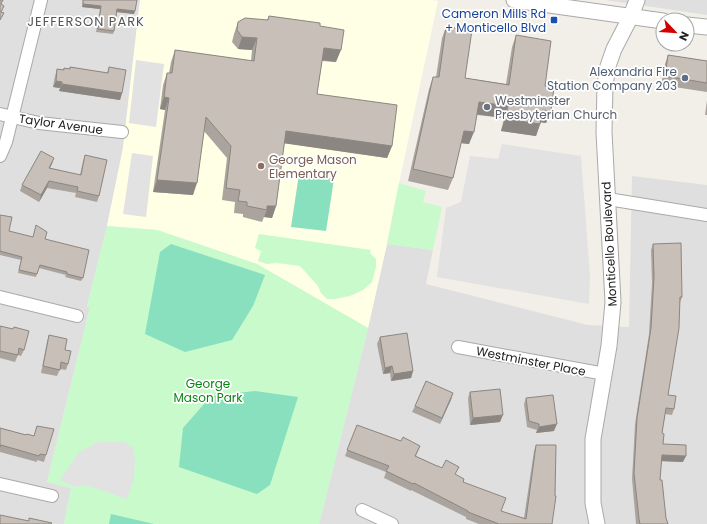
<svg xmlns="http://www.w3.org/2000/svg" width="707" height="524" viewBox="0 0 707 524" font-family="Poppins,sans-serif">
<rect width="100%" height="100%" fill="#f2efe9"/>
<g fill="#e0dfdf">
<polygon points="0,0 140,0 123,148 107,226 87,306 90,307 47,482 71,488 64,524 0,524"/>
<polygon points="605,0 707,0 707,15"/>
<polygon points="632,176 707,185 707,524 319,524 368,328 387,244 433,250 426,284 588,325 629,327"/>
</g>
<polygon fill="#ffffe5" points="140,0 432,0 438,1 399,183 387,244 368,328 257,264 158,230 107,226 123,148"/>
<g fill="#c8facc">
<polygon points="399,183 426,191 423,202 442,207 433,250 387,244"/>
<polygon points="107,226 157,230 257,264 368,328 319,524 64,524 71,488 47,482 90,307 87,306"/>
<polygon points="259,234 371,250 370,253 376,259 376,267 372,282 363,290 350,296 335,299 327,299 321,293 318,286 300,266 277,263 267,264 258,261 261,251 255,248"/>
</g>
<g fill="#88e0be">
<polygon points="299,174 334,179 326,231 291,227"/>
<polygon points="171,244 265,275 253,306 232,340 185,352 145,334 160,252"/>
<polygon points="255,391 298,397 270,485 257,494 179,467 183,428 211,396"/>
<polygon points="111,514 154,524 109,524"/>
</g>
<g fill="#e2e2e2">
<polygon points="136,60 164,64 156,127 129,123"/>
<polygon points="502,144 581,156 590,276 589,304 437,277 446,208 461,202 470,156 498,159"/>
<polygon points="132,153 153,156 146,217 123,214"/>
<polygon points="98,442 124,442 133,448 135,459 134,478 127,499 86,485 75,487 60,480 79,452"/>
</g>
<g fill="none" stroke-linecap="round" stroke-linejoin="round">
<defs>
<g id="minor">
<polyline points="0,114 39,123 122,132"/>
<polyline points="0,156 6,142 41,0"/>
<polyline points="608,199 707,215"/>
<polyline points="0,297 77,316"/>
<polyline points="458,347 605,374"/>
<polyline points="0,484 52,496"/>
<polyline points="362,510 392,524"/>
</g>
<g id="tertiary">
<polyline points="514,0 663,21"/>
<polyline points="687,25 707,27"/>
<polyline points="597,524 593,503 593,439 609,346 613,302 604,132 605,85 608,66 614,49 631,16 637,0"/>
</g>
</defs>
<use href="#minor" stroke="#a9a9a9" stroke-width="14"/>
<use href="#tertiary" stroke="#a9a9a9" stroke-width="17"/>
<use href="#minor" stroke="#fff" stroke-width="12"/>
<use href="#tertiary" stroke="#fff" stroke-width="15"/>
</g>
<g fill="#aba49e">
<polygon points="79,0 137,0 134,14 117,12 114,31 113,34 96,32 100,9 82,7 83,0"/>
<polygon points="269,16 320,26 336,62 322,61 317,94 392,146 387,158 284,143 276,206 272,218 264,217 262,222 243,217 243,214 234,213 235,202 222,200 227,158 204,131 193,195 153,192 165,110 160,109 163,85 167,73 169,73 171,62 175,50 251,61 252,50 238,49 232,42 234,34 238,22 267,20"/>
<polygon points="446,27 465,78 506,84 512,47 516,35 545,86 551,111 546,123 541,122 536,136 501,131 504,118 477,115 469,144 461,143 453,178 448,190 408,181 429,89 433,77 436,77 442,38"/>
<polygon points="668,55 707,61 707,92 661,85 665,64"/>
<polygon points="70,67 107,73 109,67 122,93 120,100 59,91 60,88 53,87 55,76 57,69 63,70 64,68 69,69"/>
<polygon points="707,100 707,115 705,115"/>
<polygon points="85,155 99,196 97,202 75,197 76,193 47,188 39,202 20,191 22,185 52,164 50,168 80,175 83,161"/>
<polygon points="0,215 9,231 33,237 36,225 45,239 83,278 81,281 65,277 66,275 39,268 36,277 18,273 21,260 0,255"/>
<polygon points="653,244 682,297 680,302 668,395 674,409 672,415 665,414 662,433 663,444 683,462 661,461 660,480 666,518 668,524 636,524 632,479 635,424 649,334 652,283 651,250"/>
<polygon points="0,326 24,350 21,356 18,355 15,362 0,358"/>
<polygon points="49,335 65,350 68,364 66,370 60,369 57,376 41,373 47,342"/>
<polygon points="380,337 413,371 411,378 391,381 390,373 383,374 377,344"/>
<polygon points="470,392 500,422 470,425 468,398"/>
<polygon points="453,393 440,424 412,412 415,406"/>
<polygon points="526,398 554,431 536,433 537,430 527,427 524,404"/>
<polygon points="357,425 401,441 420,446 416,456 464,479 463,482 501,511 524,518 534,451 536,445 552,524 479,524 466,519 466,517 411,490 411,491 384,478 386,472 345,456"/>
<polygon points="37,426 46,455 44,462 37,460 37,462 0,452 0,428 26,435 34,436"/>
</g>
<g fill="#8b8681">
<polygon points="83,4 101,6 100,9 82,7"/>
<polygon points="117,9 135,11 134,14 116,12"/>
<polygon points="242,37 257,38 252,50 238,49"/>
<polygon points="324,48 341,50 336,62 320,60"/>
<polygon points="56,81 62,82 60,88 53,87"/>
<polygon points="62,84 122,93 120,100 59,91"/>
<polygon points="164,97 169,98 165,110 160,109"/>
<polygon points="479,102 508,106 504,118 475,114"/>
<polygon points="542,110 551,111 546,123 538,122"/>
<polygon points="505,119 540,124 536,136 501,131"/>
<polygon points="286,131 392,146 387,158 282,143"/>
<polygon points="464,131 474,132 469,144 460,143"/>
<polygon points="54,158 52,164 46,174"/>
<polygon points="157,180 197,183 193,195 153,192"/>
<polygon points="49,181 47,188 39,202 41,195"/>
<polygon points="267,206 276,206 272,218 264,217 267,210"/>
<polygon points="392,366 390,373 383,374 385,368"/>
<polygon points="413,371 411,378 391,381 394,374"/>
<polygon points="453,393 451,400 440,424 442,418"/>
<polygon points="503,415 500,422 470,425 473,418"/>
<polygon points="557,424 554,431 536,433 539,427"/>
<polygon points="662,455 686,456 683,462 659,461"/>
</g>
<g fill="#c7bfb8" stroke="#8b8681">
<polygon points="0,0 3,0 1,4 4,6 1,12 4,13 0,20"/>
<polygon points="83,0 137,0 135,11 117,9 114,31 98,29 101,6 83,4"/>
<polygon points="269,16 320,23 320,26 344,30 341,50 324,48 317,94 397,105 392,146 286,131 276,206 267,206 267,210 247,206 247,202 238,201 240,190 226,188 231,146 206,117 197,183 157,180 169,98 164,97 167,73 172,73 175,50 254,61 257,38 242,37 237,30 238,22 245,18 268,20"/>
<polygon points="446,27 472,30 465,78 509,85 516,35 551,41 545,86 554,88 551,111 542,110 540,124 505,119 508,106 479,102 474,132 464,131 453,178 413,169 433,77 439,77"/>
<polygon points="668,55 707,61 707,83 665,76"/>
<polygon points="70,67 108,73 109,67 126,70 122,93 62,84 62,82 56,81 57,69 64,70 64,68 70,69"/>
<polygon points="41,151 54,158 49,168 81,175 85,155 107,160 99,196 77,191 78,187 49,181 41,195 22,185"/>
<polygon points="0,215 12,217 9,231 33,237 36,225 47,232 45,239 89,250 83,278 67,274 67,272 40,265 37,274 19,270 22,257 0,251"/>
<polygon points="681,243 682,297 680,297 679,328 668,395 676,396 674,409 666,408 662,433 664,434 663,444 686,445 686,456 662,455 660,480 662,480 666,518 668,524 640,524 639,519 634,473 637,418 651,328 654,277 653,244"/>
<polygon points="0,326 13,329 14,327 29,331 24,350 19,348 18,355 0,351"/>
<polygon points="407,333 413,371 394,374 392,366 385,368 380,337"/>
<polygon points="49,335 67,339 65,350 71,351 68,364 61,362 60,370 43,366"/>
<polygon points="426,381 453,393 442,418 415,406"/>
<polygon points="500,389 503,415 473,418 470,392"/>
<polygon points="553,395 557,424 539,427 539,424 529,421 526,398"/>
<polygon points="357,425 401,441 403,437 420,446 415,456 437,466 438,466 442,468 446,460 459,467 455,474 464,479 463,482 506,498 501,511 526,519 536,445 556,445 555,496 556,496 552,524 499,524 468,512 468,511 414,483 413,484 386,471 389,466 347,450"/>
<polygon points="37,426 54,429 46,455 40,454 39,456 1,445 0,447 0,428 26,435 27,434 34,436"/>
<polygon points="0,515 29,521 29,518 52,523 51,524 0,524"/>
</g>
<rect fill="#1a4fb4" stroke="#fff" stroke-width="1.5" x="550" y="16" width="8" height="8" rx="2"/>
<circle fill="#5c6f8a" stroke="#fff" stroke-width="1.5" cx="685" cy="78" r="4"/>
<circle fill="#6b7280" stroke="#fff" stroke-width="1.5" cx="487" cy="107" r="4"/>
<circle fill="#8d6e63" stroke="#fff" stroke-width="1.5" cx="261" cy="166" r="4"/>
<g text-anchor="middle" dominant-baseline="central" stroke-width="3.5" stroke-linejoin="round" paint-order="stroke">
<g font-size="12" fill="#164399" stroke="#fff" text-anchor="end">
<text x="546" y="13">Cameron Mills Rd<tspan x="546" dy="14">+ Monticello Blvd</tspan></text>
</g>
<g font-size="12" fill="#4e5e75" stroke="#fff" text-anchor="end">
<text x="677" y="71">Alexandria Fire<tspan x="677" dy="14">Station Company 203</tspan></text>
</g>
<g font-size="12" fill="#5b616d" stroke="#fff" text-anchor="start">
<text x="495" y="100">Westminster<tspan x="495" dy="14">Presbyterian Church</tspan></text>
</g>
<g font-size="12" fill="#222" stroke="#fff">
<text transform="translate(61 124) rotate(8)">Taylor Avenue</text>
<text transform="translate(609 244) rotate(-93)">Monticello Boulevard</text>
<text transform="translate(531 361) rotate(11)">Westminster Place</text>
</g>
<g font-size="12" fill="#785e54" stroke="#fff" text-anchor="start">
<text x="269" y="159">George Mason<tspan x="269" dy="14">Elementary</tspan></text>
</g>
<g font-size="12" fill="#0c8416" stroke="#fff">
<text x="208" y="383">George<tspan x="208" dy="14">Mason Park</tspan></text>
</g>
<g font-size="13" letter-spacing="1" fill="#555" stroke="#fff">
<text x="86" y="21">JEFFERSON PARK</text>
</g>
</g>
<g transform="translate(675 32) rotate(115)"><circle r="19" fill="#ffffff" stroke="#a7a7a7"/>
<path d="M0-3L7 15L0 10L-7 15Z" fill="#d40000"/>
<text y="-6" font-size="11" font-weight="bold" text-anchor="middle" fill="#222222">N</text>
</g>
</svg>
